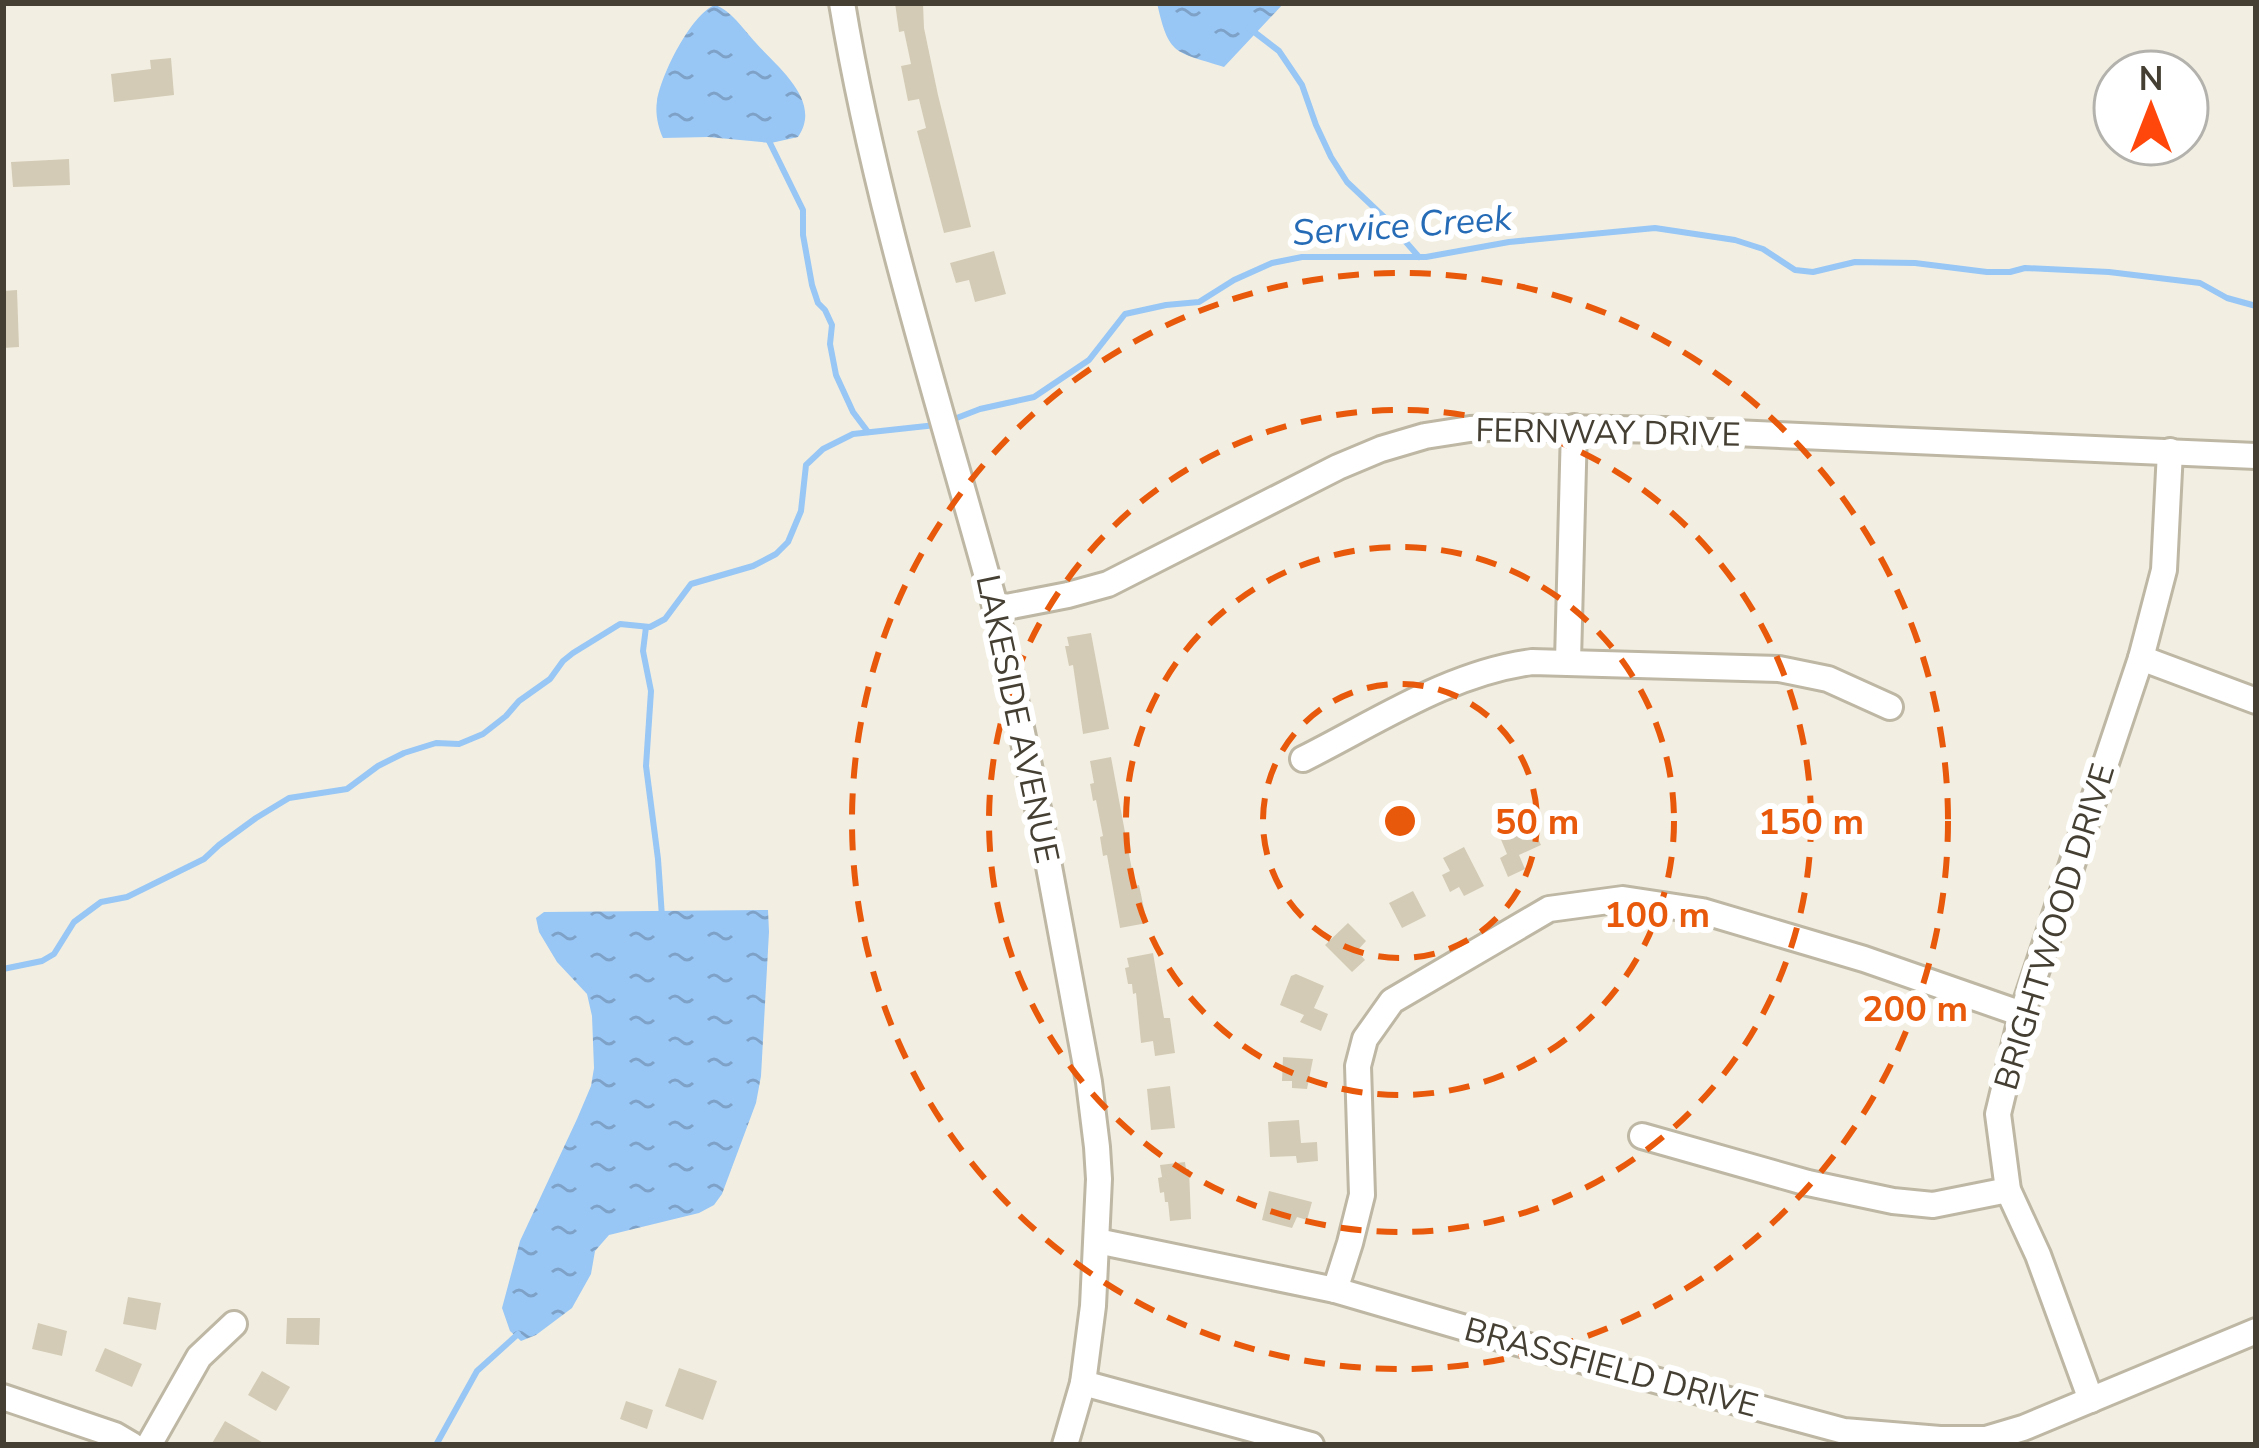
<svg xmlns="http://www.w3.org/2000/svg" width="2259" height="1448" viewBox="0 0 2259 1448" font-family="'Nunito Sans',sans-serif">
<defs>
<pattern id="water-ripples" width="26" height="14" patternUnits="userSpaceOnUse" patternTransform="scale(3)"><rect width="26" height="14" fill="#98c6f5"/><path d="M2 4q2-2 4 0t4 0M15 11q2-2 4 0t4 0" fill="none" stroke="#7ea2c7"/></pattern>
</defs>
<rect width="100%" height="100%" fill="#f2efe2"/>
<g fill="url(#water-ripples)">
<path d="M1157 3H1284L1224 67C1174 51 1169 56 1157 3Z"/>
<path d="M715 5C732 11 743 29 756 43 777 67 823 101 798 137L771 143 708 137 663 138C658 127 655 113 657 101 661 75 691 14 715 5Z"/>
<polygon points="768,910 769,932 761,1076 756,1103 722,1194 714,1205 699,1213 609,1235 595,1251 591,1274 572,1308 536,1335 521,1341 510,1331 502,1308 520,1241 577,1119 591,1086 594,1068 592,1016 587,994 557,962 539,932 536,918 544,912"/>
</g>
<g fill="none" stroke-linecap="round" stroke-linejoin="round">
<g stroke="#98c6f5" stroke-width="6">
<polyline points="1249,28 1279,51 1302,85 1316,125 1331,157 1347,182 1384,217 1419,257"/>
<polyline points="769,141 803,210 803,235 812,285 818,303 825,310 832,325 830,344 836,375 853,412 868,432"/>
<polyline points="949,421 980,409 1034,397 1089,360 1125,314 1166,305 1199,302 1234,280 1272,263 1302,257 1426,257 1509,242 1655,228 1735,240 1763,249 1795,270 1813,272 1855,262 1915,263 1987,272 2010,272 2025,268 2109,272 2200,283 2227,298 2256,306"/>
<polyline points="646,627 643,651 651,691 646,766 658,859 662,917"/>
<polyline points="3,969 42,961 54,954 74,922 101,902 127,897 204,859 219,845 256,818 289,798 347,789 378,766 404,753 436,743 459,744 483,734 506,716 519,701 550,679 563,661 573,653 620,624 650,627 665,619 691,584 753,566 776,554 788,542 801,511 806,465 823,449 853,434 936,425"/>
<polyline points="436,1445 477,1371 518,1334"/>
</g>
</g>
<g fill="#d4cbb6">
<polygon points="895,3 923,3 924,28 938,95 971,227 944,233 917,131 926,128 919,99 908,101 901,66 911,64 904,31 899,32"/>
<polygon points="171,58 174,95 114,102 111,74 151,69 150,60"/>
<polygon points="69,159 70,185 13,187 11,162"/>
<polygon points="994,251 1006,294 975,302 969,280 956,283 950,263"/>
<polygon points="17,290 19,347 3,348 3,291"/>
<polygon points="1091,633 1109,729 1083,734 1073,665 1069,666 1065,646 1069,646 1067,637"/>
<polygon points="1111,757 1135,886 1139,885 1147,923 1120,928 1107,855 1103,856 1100,837 1103,836 1096,800 1093,801 1090,784 1094,783 1090,761"/>
<polygon points="1528,816 1541,845 1519,855 1525,869 1508,877 1500,858 1507,854 1497,830"/>
<polygon points="1464,847 1484,886 1464,896 1459,887 1450,892 1442,875 1450,871 1443,858"/>
<polygon points="1413,891 1426,916 1402,928 1389,903"/>
<polygon points="1348,923 1366,941 1357,951 1365,960 1352,972 1325,945"/>
<polygon points="1153,953 1164,1018 1170,1018 1175,1053 1155,1056 1153,1041 1141,1043 1136,993 1133,994 1132,984 1128,984 1125,968 1129,967 1127,958"/>
<polygon points="1296,974 1324,986 1314,1008 1328,1014 1321,1031 1300,1022 1304,1015 1280,1005 1291,976"/>
<polygon points="1283,1057 1313,1059 1307,1089 1292,1088 1292,1081 1282,1081"/>
<polygon points="1170,1086 1175,1128 1151,1130 1147,1089"/>
<polygon points="1299,1120 1301,1143 1317,1142 1318,1161 1297,1163 1296,1156 1270,1157 1268,1122"/>
<polygon points="1185,1162 1186,1169 1189,1169 1191,1219 1170,1221 1168,1202 1165,1202 1164,1192 1160,1193 1158,1178 1162,1177 1160,1165"/>
<polygon points="1269,1191 1312,1202 1307,1220 1297,1217 1292,1228 1262,1220"/>
<polygon points="128,1297 161,1303 156,1330 123,1324"/>
<polygon points="287,1318 320,1318 319,1345 286,1344"/>
<polygon points="38,1323 67,1331 62,1356 32,1349"/>
<polygon points="105,1348 142,1364 132,1387 95,1371"/>
<polygon points="679,1368 717,1381 703,1420 665,1406"/>
<polygon points="262,1371 290,1387 276,1411 248,1395"/>
<polygon points="626,1401 653,1410 647,1429 620,1419"/>
<polygon points="225,1421 267,1445 211,1445"/>
</g>
<g fill="none" stroke-linecap="round" stroke-linejoin="round">
<defs>
<g id="minor">
<path d="M842 3C876 208 941 408 996 609L1040 818 1089 1082 1097 1147 1099 1179 1093 1306 1083 1383 1065 1445"/>
<polyline points="996,609 1068,595 1108,584 1338,467 1381,449 1425,436 1470,429 1511,427 1665,430 2256,456"/>
<polyline points="2141,658 2256,701"/>
<polyline points="1568,661 1574,427"/>
<path d="M1303 759C1377 722 1449 673 1532 662L1779 669 1828 679 1890 707"/>
<polyline points="1642,1136 1808,1183 1893,1201 1933,1205 2008,1190"/>
<polyline points="1097,1241 1335,1290 1503,1339 1844,1431 1940,1439 1986,1439 2023,1428 2256,1331"/>
<polyline points="1335,1290 1350,1243 1362,1195 1358,1066 1365,1039 1392,1001 1549,909 1623,899 1702,911 1864,959 2022,1014"/>
<polyline points="1083,1383 1311,1445"/>
<polyline points="3,1397 115,1435 132,1445"/>
<polyline points="2091,1400 2038,1255 2008,1190 1998,1114 2022,1014 2141,658 2164,570 2170,451"/>
<polyline points="149,1445 199,1357 234,1324"/>
</g>
</defs>
<use href="#minor" stroke="#beb7a4" stroke-width="30"/>
<use href="#minor" stroke="#fff" stroke-width="24"/>
</g>
<g fill="none" stroke="#e8590c" stroke-width="6" stroke-dasharray="21 15">
<circle cx="1400" cy="821" r="137"/>
<circle cx="1400" cy="821" r="274"/>
<circle cx="1400" cy="821" r="411"/>
<circle cx="1400" cy="821" r="548"/>
</g>
<g text-anchor="middle" dominant-baseline="central" stroke-width="12" stroke-linejoin="round" paint-order="stroke">
<g font-size="33" fill="#443f32" stroke="#fff">
<text transform="translate(1608 433) rotate(1)">FERNWAY DRIVE</text>
<text transform="translate(1017 719) rotate(78)">LAKESIDE AVENUE</text>
<text transform="translate(2055 927) rotate(-73)">BRIGHTWOOD DRIVE</text>
<text transform="translate(1611 1368) rotate(15)">BRASSFIELD DRIVE</text>
</g>
<g font-size="36" font-style="italic" fill="#256bb6" stroke="#fff">
<text transform="translate(1402 226) rotate(-4)">Service Creek</text>
</g>
</g>
<circle cx="1400" cy="821" r="18" fill="#e8590c" stroke="#fff" stroke-width="6"/>
<g font-size="36" text-anchor="middle" font-weight="bold" fill="#e8590c" stroke="#fff" stroke-width="12" stroke-linejoin="round" paint-order="stroke">
<text x="1537" y="834">50 m</text>
<text x="1811" y="834">150 m</text>
<text x="1657" y="927">100 m</text>
<text x="1915" y="1021">200 m</text>
</g>
<rect width="2259" height="1448" fill="none" stroke="#443f32" stroke-width="12"/>
<g transform="translate(2151 108)"><circle r="57" fill="#ffffff" stroke="#b4b2ad" stroke-width="3"/>
<path d="M0-9L21 45L0 30L-21 45Z" fill="#ff470c"/>
<text y="-18" font-size="33" font-weight="bold" text-anchor="middle" fill="#443f32">N</text>
</g>
</svg>
